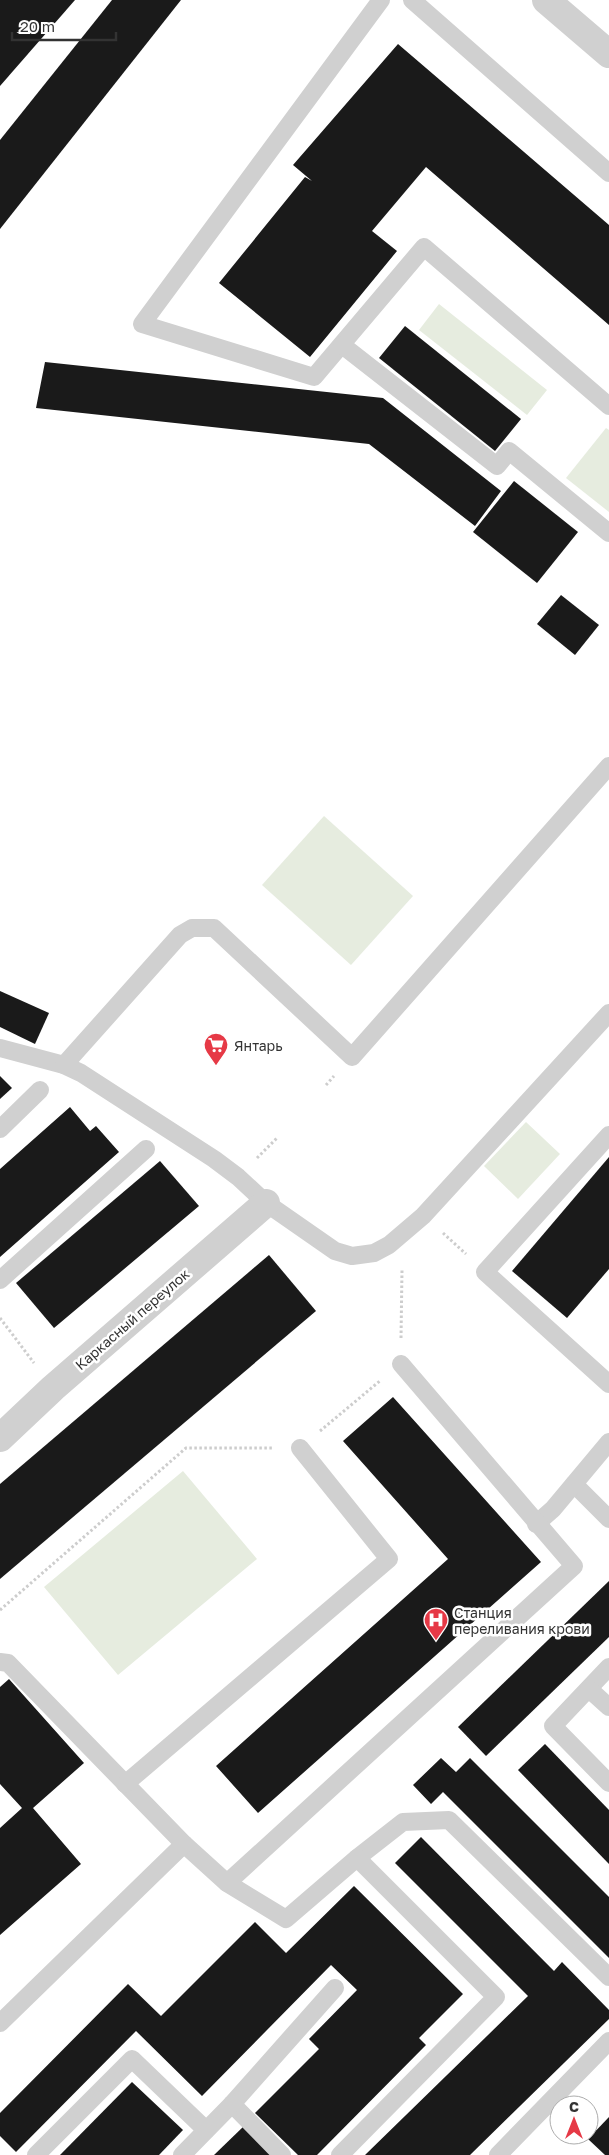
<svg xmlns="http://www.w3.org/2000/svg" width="609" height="2155" viewBox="0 0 609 2155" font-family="'Golos Text',sans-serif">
<rect width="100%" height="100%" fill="#fff"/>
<g fill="#e6ecdf">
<polygon points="439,304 547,390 527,415 419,330"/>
<polygon points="606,428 609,430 609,512 566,478"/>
<polygon points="324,816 413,896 351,965 262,885"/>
<polygon points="526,1122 560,1154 518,1199 484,1166"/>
<polygon points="183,1471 257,1559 118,1675 44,1587"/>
</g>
<g fill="#1a1a1a">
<polygon points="0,0 75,0 0,86"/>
<polygon points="112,0 181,0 0,229 0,140"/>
<polygon points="398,44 609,225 609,325 426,167 372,231 397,251 310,357 219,283 305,177 312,181 293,165"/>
<polygon points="405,326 521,419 495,451 379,358"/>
<polygon points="45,362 383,398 501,491 475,526 369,444 36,408"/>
<polygon points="514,481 578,532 537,583 473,532"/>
<polygon points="561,595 599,625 575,655 537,624"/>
<polygon points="0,991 49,1013 35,1044 0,1027"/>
<polygon points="0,1076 12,1088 0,1099"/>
<polygon points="70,1107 90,1131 96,1126 119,1152 0,1257 0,1169"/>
<polygon points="609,1157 609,1269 567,1318 512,1271"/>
<polygon points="160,1161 199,1206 54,1328 16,1283"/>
<polygon points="269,1255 316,1311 0,1579 0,1484"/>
<polygon points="393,1397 541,1562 258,1813 216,1766 448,1559 343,1441"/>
<polygon points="609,1581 609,1637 486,1756 458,1727"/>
<polygon points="9,1679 84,1763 33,1808 81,1864 0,1935 0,1828 22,1808 0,1784 0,1687"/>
<polygon points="545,1744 609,1810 609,1864 518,1770"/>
<polygon points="441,1758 456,1772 470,1758 609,1897 609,1958 443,1792 431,1804 413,1785"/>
<polygon points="421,1837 554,1971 562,1962 609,2010 609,2019 470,2155 365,2155 528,1996 395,1863"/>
<polygon points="354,1886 463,1994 419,2038 426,2045 317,2155 298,2155 255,2113 319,2049 309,2039 357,1990 331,1965 202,2096 136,2031 16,2152 0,2136 0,2113 128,1984 161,2016 255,1922 286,1953"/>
<polygon points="132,2082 183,2130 159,2155 60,2155"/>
<polygon points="609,2117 609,2155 605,2155 588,2139"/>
<polygon points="244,2126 271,2155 214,2155"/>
</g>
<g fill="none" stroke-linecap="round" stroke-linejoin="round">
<g stroke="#cdcdcd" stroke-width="3" stroke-dasharray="2.5 2.5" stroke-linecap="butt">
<polyline points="326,1085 334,1076"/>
<polyline points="257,1158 278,1137"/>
<polyline points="443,1233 466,1254"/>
<polyline points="0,1318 34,1363"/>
<polyline points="401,1338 402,1270"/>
<polyline points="320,1431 381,1380"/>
<polyline points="0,1610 186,1448 273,1448"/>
</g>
<g stroke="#d0d0d0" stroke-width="18">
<polyline points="381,0 142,324 314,377 424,247 609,406"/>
<polyline points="412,0 609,173"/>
<polyline points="342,345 497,466 509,451 609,533"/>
<polyline points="0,1048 64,1065 81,1073 214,1159 238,1177 266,1203 335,1251 352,1256 374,1253 389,1245 423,1216 609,1013"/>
<polyline points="64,1065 180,935 192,928 214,928 352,1057 609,766"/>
<polyline points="0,1129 40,1090"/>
<polyline points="609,1135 485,1272 609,1384"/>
<polyline points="0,1280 146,1149"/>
<polyline points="574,1484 609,1519"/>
<polyline points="536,1524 553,1509 609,1442"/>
<polyline points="0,1662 8,1663 184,1844 227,1883 286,1919 357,1858 403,1822 449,1820 609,1977"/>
<polyline points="609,1667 553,1726 609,1783"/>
<polyline points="589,1689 609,1707"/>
<polyline points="125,1784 389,1559 300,1448"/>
<polyline points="227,1883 574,1566 401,1364"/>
<polyline points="0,2023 184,1844"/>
<polyline points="232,2104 282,2155"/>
<polyline points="36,2155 132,2059 206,2130"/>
<polyline points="182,2155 232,2104 335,1988"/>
<polyline points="340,2155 496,1997 357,1858"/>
<polyline points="498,2155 609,2041"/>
</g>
<polyline stroke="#d0d0d0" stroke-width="28" points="0,1438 53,1388 266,1203"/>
<polyline stroke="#d0d0d0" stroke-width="28" points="546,0 609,54"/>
</g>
<defs>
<symbol id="supermarket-pin" viewBox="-11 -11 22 30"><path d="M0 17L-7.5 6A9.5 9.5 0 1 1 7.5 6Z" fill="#e63946" stroke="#fff"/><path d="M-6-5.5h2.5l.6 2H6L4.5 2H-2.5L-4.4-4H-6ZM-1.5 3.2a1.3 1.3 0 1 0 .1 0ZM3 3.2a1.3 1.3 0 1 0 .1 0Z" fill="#fff"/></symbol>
<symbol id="hospital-pin" viewBox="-11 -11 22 30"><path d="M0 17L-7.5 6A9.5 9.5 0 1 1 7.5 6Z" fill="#e63946" stroke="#fff"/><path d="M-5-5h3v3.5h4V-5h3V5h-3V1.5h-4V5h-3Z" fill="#fff"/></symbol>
</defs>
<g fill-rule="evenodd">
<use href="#supermarket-pin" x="202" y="1031" width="28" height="38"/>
<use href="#hospital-pin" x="422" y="1606" width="28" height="38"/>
</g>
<g text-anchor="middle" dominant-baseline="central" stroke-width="5" stroke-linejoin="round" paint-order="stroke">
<g font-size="14" fill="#333" stroke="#fff" text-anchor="start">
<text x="234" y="1045">Янтарь</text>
<text x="454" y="1612">Станция<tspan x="454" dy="16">переливания крови</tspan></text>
</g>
<g font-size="14" fill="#333" stroke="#fff">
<text transform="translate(132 1319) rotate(-41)">Каркасный переулок</text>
</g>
</g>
<g transform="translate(574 2120)"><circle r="24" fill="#ffffff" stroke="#adadad"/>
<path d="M0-4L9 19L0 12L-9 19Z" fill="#e63946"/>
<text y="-8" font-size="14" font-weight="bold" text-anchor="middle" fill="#333333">С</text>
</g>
<path d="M12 32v8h104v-8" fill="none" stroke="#333333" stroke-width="2.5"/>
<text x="20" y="32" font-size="15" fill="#333333" stroke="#ffffff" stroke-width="4" paint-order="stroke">20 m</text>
</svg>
